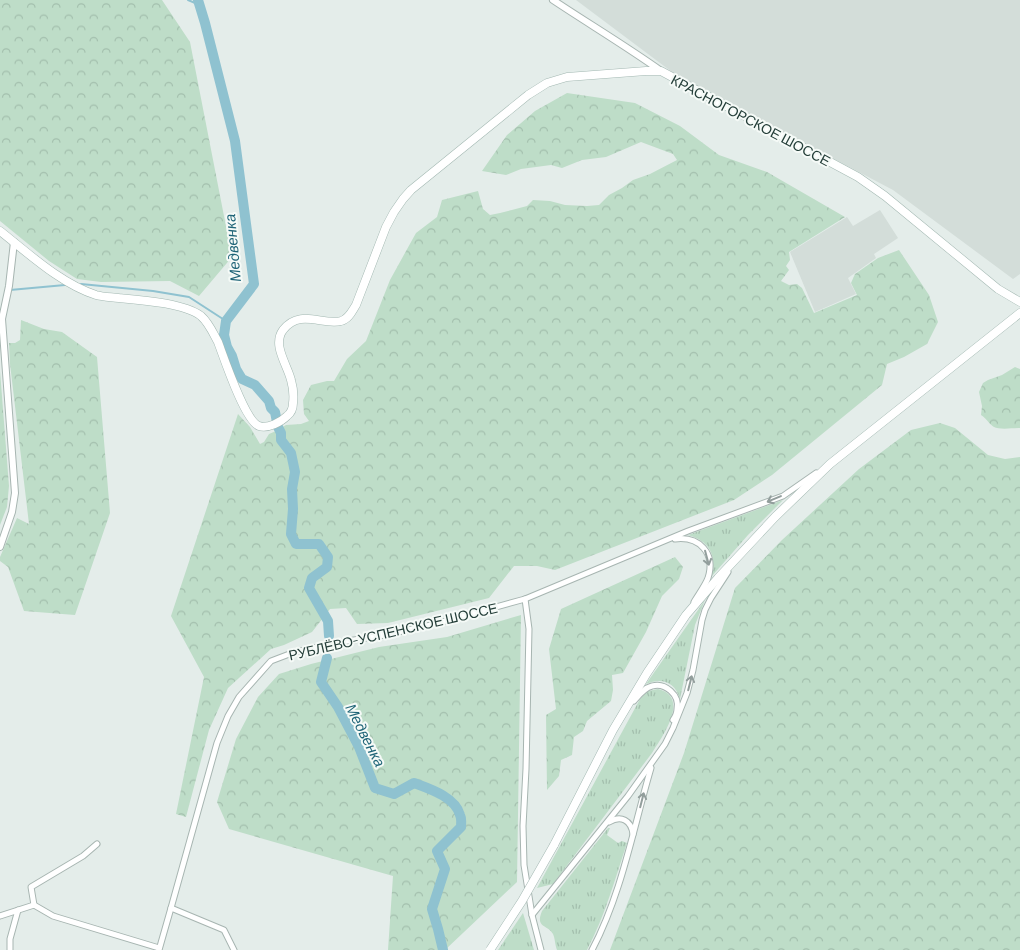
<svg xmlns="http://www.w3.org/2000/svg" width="1020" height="950" viewBox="0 0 1020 950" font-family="Barlow,sans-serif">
<defs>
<pattern id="grass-tufts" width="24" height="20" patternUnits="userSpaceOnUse" patternTransform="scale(1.25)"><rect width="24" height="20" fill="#beddc8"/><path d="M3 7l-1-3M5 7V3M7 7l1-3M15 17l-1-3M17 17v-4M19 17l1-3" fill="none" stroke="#a3bfad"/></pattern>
<pattern id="forest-crowns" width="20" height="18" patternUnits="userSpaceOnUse" patternTransform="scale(1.25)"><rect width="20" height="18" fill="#beddc8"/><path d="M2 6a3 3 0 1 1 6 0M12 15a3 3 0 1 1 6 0" fill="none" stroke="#a3bfad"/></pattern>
</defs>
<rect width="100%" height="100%" fill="#e4edea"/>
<g fill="#d3ddd9">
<polygon points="576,0 1020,0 1020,274 1013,279 893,190 680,78"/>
<polygon points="880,210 898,238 874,254 876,258 848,278 856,294 815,312 790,252 847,217 853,226"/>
</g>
<g fill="url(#grass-tufts)">
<path d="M783 500 748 535 712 576C717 555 709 541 688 535Z"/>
<path d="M705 600 695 625 680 699C675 682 662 677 646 684Z"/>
<path d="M658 689C691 697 662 737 652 753L553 884 537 888 640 699 648 691Z"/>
<path d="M608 828H610L607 835 618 843 622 841 627 843C615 879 605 916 587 950H557C555 945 555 938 553 934 547 924 535 928 542 911Z"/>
<polygon points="523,913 534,950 498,950"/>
</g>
<g fill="url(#forest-crowns)">
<polygon points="0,0 162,0 190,42 232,257 199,296 170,281 101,282 77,279 49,261 0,221"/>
<polygon points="567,93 635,103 680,126 719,155 767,172 845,217 789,252 790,260 786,266 789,270 781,281 789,285 797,284 802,288 814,313 857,295 851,283 855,274 878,258 899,250 929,295 938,322 927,344 904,357 887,364 882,385 772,475 734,500 555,570 537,566 514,566 489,598 388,623 357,624 346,608 330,609 312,632 284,645 271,649 228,688 209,730 186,817 176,814 204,677 171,616 238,414 250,427 260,444 264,442 269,434 276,431 286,425 301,424 309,421 304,414 303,400 311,385 327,381 334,381 347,359 366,341 390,280 416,233 437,217 442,200 478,191 483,209 490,215 500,213 527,206 533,200 550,201 565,205 587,206 599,205 609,195 622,188 633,180 650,174 677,160 673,154 641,142 606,157 582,160 562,168 551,165 521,169 506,175 482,171 507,135 535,111"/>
<polygon points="21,320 44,329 62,332 97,357 110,513 75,615 24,611 8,567 0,561 0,557 17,518 29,524 10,364 9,343 15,343 20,340"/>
<path d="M1015 367 1020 369V428C1014 428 999 430 994 427 990 425 987 419 981 415L982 406 979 392 983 383 988 380 1002 375Z"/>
<polygon points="0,371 9,486 7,507 0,525"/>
<polygon points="940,423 955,428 988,455 1005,459 1020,457 1020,950 610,950 684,753 735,588 782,540 859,469 911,430"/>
<polygon points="675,557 683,567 679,579 662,596 646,632 623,673 612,675 613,690 611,701 587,721 583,731 574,737 572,755 561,760 559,776 547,790 546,715 556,709 549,649 561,609"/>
<polygon points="521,615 517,882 445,950 388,950 393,876 229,829 217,802 236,739 258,697 279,674 311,664 379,647 447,637"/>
</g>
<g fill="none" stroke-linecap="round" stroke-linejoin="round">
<g stroke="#8fc2d0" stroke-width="2">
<polyline points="188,0 200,5"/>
<polyline points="81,284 153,291 189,297 226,321"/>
<polyline points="10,290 65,285"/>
</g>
<g stroke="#8fc2d0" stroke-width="10">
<polyline points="198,0 205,23 235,141 254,284 226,321 224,335 227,347 232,356 236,369 242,379 255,385 269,401 271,408 275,412 278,427 281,433 281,440 291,453 295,472 292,489 293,509 291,534 296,544 319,544 328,557 327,567 312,578 309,588 328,621 329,636"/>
<path d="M327 658 321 682 338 707 359 747 375 788 394 794 414 783C430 789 455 797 460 815 462 819 461 823 461 827L437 851 445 869 432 909 438 929 443 950"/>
</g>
<defs>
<g id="minor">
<path d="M675 539C699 536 716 553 708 578 705 586 698 595 694 602"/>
<polyline points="525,599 529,629 526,769 523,826 524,865 532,915 541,950"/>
<path d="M634 701C639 695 644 688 652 686 665 682 680 695 677 709 677 713 675 717 673 720"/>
<path d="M609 822C621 815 631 820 633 834"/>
<polyline points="34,905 31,887 83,856 97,844"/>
<polyline points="171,908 224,930 234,950"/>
<polyline points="532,915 628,796 665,744 673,728 687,693 693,670 702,620 705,610 711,598 728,572"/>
<polyline points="0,916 34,905 53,916 159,948"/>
<polyline points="10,950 10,939 18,910"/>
<polyline points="159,950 171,908 217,743 228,716 239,697 271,661 292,653 335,643 379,636 431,625 525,599 688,531 783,496 816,473"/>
<path d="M592 950C622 893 633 829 651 768"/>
</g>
<g id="tertiary">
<path d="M553 0C589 24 626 46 661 71"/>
<polyline points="0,547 12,512 15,493 2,319 9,286 14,242"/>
</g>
<g id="secondary">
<path d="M0 231C28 253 61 284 96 295 103 297 111 297 119 298 141 300 184 303 201 316 209 323 213 333 218 342 224 358 245 421 259 426 268 429 281 422 287 416 291 413 293 408 293 403 294 395 293 387 291 380 287 364 272 345 283 330 300 308 323 326 341 321 349 319 352 311 356 305L386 227 394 212 403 199 411 190 528 95 547 83 567 77 646 71H661L858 177 885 196 998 289 1020 302"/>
<polyline points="554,845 613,730 647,673 686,615 718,578 775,517 830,464 1020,313"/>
</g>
</defs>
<use href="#minor" stroke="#a7b5b1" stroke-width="7"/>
<use href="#tertiary" stroke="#a7b5b1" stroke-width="8"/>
<use href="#secondary" stroke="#a3b8b2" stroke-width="9"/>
<use href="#minor" stroke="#fff" stroke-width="5"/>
<use href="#tertiary" stroke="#fff" stroke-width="6"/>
<use href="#secondary" stroke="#fff" stroke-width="8"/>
<defs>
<polyline id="secondary-bridge" points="490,950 522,901 554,845"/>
</defs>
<use href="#secondary-bridge" stroke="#a3b8b2" stroke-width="9" stroke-linecap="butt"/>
<use href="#secondary-bridge" stroke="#fff" stroke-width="8"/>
</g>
<defs><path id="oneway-shaft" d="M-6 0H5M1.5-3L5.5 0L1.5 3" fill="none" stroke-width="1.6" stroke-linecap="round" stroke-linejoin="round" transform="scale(1.25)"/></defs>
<g stroke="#929e9c">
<use href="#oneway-shaft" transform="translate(774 499) rotate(157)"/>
<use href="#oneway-shaft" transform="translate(707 558) rotate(75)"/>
<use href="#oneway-shaft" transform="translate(690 683) rotate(-76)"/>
<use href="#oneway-shaft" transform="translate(642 800) rotate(-76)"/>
</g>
<g text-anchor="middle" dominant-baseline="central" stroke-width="4" stroke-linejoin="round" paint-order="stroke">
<g font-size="14" fill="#243e39" stroke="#f5faf7">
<text transform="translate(751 120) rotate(28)">КРАСНОГОРСКОЕ ШОССЕ</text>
<text transform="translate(393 631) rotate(-13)">РУБЛЁВО-УСПЕНСКОЕ ШОССЕ</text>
</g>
<g font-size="15" font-style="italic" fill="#206578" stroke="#f5faf7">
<text transform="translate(232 248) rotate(-95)">Медвенка</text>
<text transform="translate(366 735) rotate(63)">Медвенка</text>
</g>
</g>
</svg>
